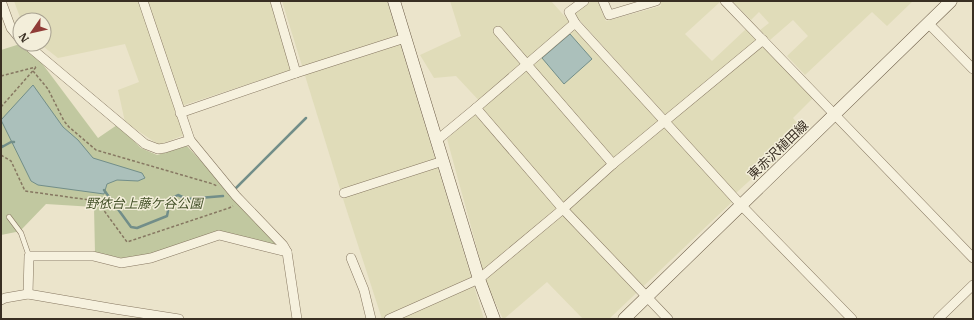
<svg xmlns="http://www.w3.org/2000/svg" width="974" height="320" viewBox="0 0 974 320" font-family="'IBM Plex Serif','Noto Sans JP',serif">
<rect width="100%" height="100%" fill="#ebe4cb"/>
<g fill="#e0dcb9">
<polygon points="14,1 270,1 291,70 175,108 184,135 159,145 125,122 118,90 139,82 125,44 58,58 40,44 44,44 44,20 21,20"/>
<polygon points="282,1 387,1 484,319 382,319 345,205"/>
<polygon points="450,1 551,1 732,202 609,319 583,319 547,282 504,319 503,319 487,285 447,139 484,106 456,76 434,78 420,55 461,36"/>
<polygon points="589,1 598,1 606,21 661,6 659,1 719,1 720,2 685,34 712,61 746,29 813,98 793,118 804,131 736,193 574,14 590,2"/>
<polygon points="732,1 913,1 887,26 872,12 805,75 787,56 808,36 793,20 770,40 760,30 769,23 759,12 751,20"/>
</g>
<polygon fill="#c1c8a0" points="20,44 41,62 98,138 117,125 141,148 157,155 187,146 281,248 217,232 152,254 122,258 95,253 94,207 46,204 22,229 16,232 1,235 1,50"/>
<g fill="#abc0bb" stroke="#728e89">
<polygon points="570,34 592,59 564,84 542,58"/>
<polygon points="33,85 63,127 78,140 93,158 142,173 145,178 138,181 117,180 107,184 104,194 38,185 31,181 1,120"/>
</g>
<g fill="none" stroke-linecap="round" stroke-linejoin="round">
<g stroke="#728e89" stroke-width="2.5">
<polyline points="1,145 2,147 11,142 14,142"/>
<polyline points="235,189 306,118"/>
<polyline points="104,190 131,227 137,228 167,216 168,211 166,204 170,199 178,195 187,199 223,196"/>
</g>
<defs>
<polyline id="lane" points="9,217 21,233 29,256"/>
<g id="street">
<polyline points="1,1 11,28 20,39"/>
<polyline points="143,1 190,140 236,196 283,245 287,252 297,319"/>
<polyline points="275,1 296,73"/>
<polyline points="603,1 609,15 656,1"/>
<polyline points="725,1 973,258"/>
<polyline points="575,23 569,12 584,1"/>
<polyline points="928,23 973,69"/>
<polyline points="498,31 613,164"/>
<polyline points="26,44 145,144 158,149 165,148 190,140"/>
<polyline points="476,108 563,209 668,319"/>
<polyline points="180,113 296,73 405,38"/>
<polyline points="436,141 476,108 575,23 741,205 852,319"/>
<polyline points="344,193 443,161"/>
<polyline points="351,258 364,290 371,319"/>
<polyline points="28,294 29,256 93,256 121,263 151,258 219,235 287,252"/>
<polyline points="1,300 5,298 28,294 115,309 179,319"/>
<polyline points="389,319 479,279 563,209 613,164 763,40"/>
<polyline points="938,319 973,285"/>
</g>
<g id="secondary">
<polyline points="394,1 479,279 494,319"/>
<polyline points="624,319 951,1"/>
</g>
</defs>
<use href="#lane" stroke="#867761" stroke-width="5.5"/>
<use href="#street" stroke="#867761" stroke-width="10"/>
<use href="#secondary" stroke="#695944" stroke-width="13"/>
<g stroke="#867761" stroke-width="1.5" stroke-dasharray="3 2" stroke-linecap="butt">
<polyline points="33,71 48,89 64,121 69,127 96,150 213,184 217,186"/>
<polyline points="1,76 36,67"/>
<polyline points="1,107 37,66"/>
<polyline points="1,155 11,161 25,191 97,201 127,242 229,208 233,206"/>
</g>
<use href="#lane" stroke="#f6f1de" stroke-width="4.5"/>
<use href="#street" stroke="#f6f1de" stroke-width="9"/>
<use href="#secondary" stroke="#f6f1de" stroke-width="12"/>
</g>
<g text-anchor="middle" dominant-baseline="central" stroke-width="3" stroke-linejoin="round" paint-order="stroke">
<g font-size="13" fill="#392f23" stroke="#f3eeda">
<text transform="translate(778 150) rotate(-44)">東赤沢植田線</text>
</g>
<g font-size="13" font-style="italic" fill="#46532b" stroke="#f3eeda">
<text x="144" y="203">野依台上藤ケ谷公園</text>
</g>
</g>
<rect width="974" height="320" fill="none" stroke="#392f23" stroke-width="4"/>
<g transform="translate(32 32) rotate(236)"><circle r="19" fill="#f3eeda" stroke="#a9a291"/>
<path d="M0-3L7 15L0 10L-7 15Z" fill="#903c37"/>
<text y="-6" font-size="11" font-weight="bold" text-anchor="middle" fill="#392f23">N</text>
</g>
</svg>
